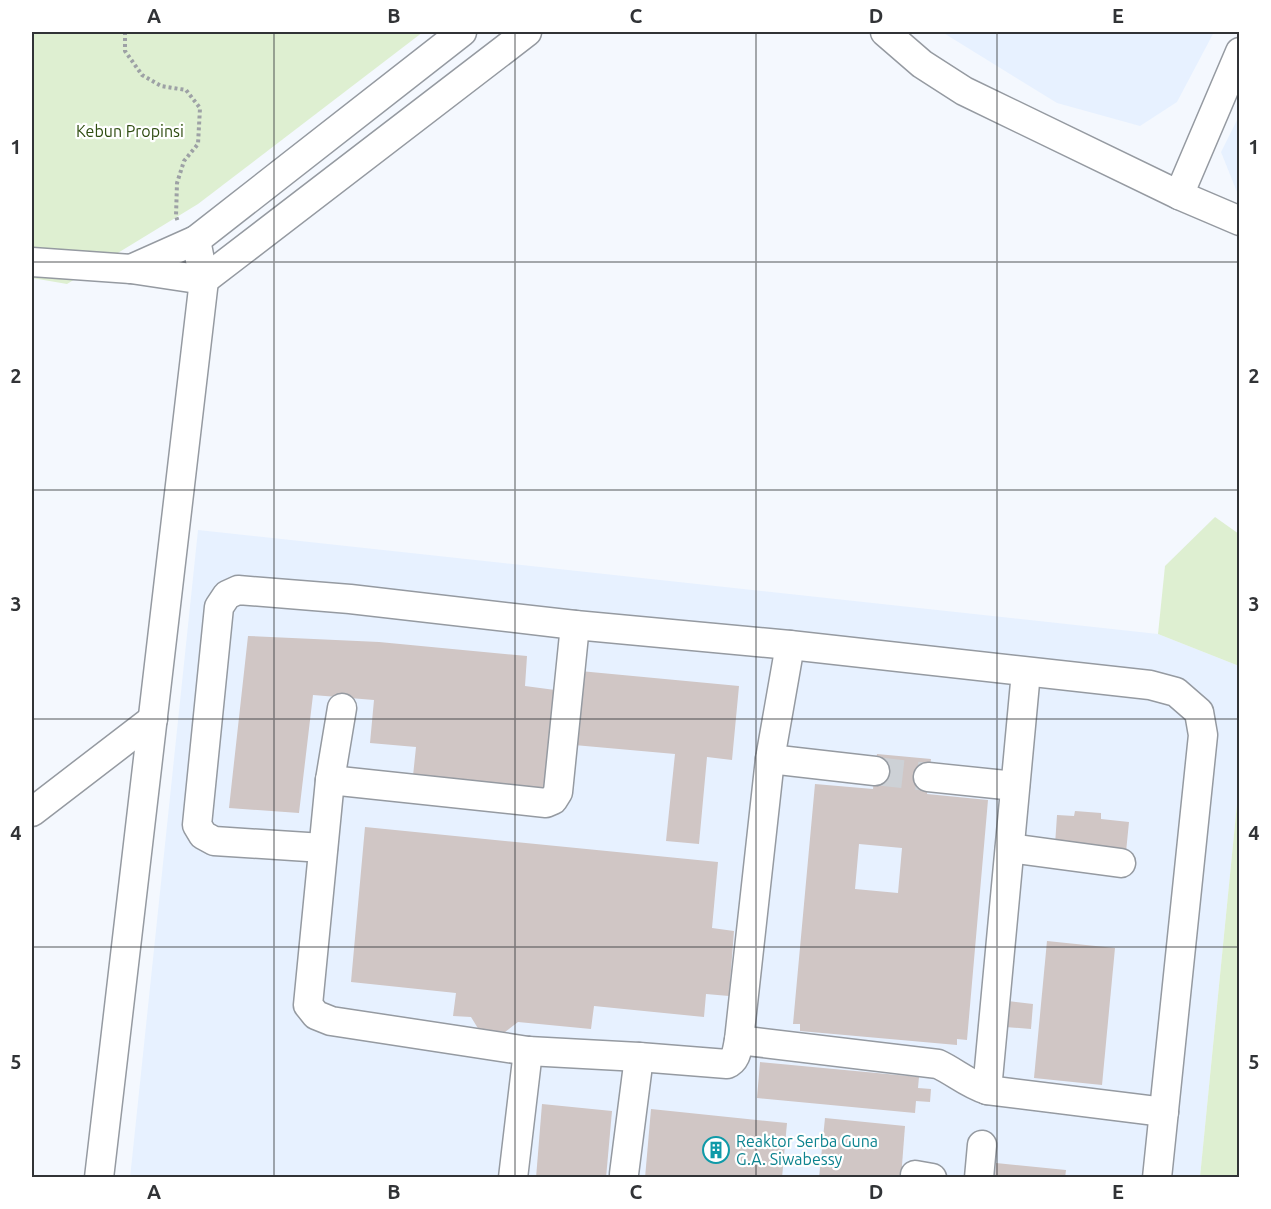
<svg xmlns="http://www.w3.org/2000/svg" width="1271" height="1209" viewBox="0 0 1271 1209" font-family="Ubuntu,sans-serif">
<rect width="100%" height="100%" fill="#f4f8fe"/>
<g fill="#e7f1ff">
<polygon points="942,32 1214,32 1177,102 1140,126 1057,103"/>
<polygon points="1239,116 1239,197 1221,152"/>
<polygon points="198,530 1158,634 1239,666 1239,784 1200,1177 130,1178"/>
</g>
<g fill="#deefd1">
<polygon points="32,32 423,32 198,204 67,284 32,278"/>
<polygon points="1215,517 1239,534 1239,666 1158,634 1165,566"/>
<polygon points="1239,784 1239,1177 1200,1177"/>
</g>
<g fill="#d0c6c5" fill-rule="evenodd">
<polygon points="248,636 379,642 527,656 525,686 555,690 546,788 413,776 416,747 370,743 374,700 313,695 299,813 229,808"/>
<polygon points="580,671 739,686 732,760 707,757 699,844 666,841 675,754 574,745"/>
<path d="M877 754 931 759 927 794 988 800 967 1040 957 1039V1045L800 1031V1024H793L815 784 873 789ZM859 844 902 848 898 893 855 889Z"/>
<polygon points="1075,811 1101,813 1101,819 1129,822 1126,852 1055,845 1057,815 1074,816"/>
<polygon points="365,827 718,862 712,928 734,931 729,996 706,994 704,1017 594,1006 591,1029 518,1022 505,1032 479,1030 471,1017 453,1016 456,993 351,982"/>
<polygon points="1047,941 1115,948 1102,1085 1034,1078"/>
<polygon points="1008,1001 1033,1004 1031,1029 1005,1027"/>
<polygon points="760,1062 919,1077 918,1088 931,1089 930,1102 916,1101 915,1113 757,1098"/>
<polygon points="542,1104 612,1111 606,1178 536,1178"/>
<polygon points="651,1109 787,1123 782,1178 645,1178"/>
<polygon points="825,1118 905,1126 901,1178 819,1178"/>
<polygon points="996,1163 1066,1170 1065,1178 995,1178"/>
</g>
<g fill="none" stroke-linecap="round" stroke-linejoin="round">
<polyline stroke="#cdd1d6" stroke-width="28" stroke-dasharray="28 14" stroke-linecap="butt" points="875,771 928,777"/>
<defs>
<g id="minor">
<polyline points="885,32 922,64 964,91 1179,195 1240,221"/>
<polyline points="1179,195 1240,52"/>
<polyline points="32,262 131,269 204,280 527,32"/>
<polyline points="131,269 196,240 462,32"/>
<polyline points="1026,672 987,1090 1164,1112"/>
<path d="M342 708 330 780 308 1005 316 1015 331 1021 528 1051 639 1057 727 1064C737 1060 737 1049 739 1040L770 759 790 645"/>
<polyline points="770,759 875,771"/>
<polyline points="928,777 1015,786"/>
<polyline points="330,780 546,803 553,800 558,792 575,625"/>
<polyline points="32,812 153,719"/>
<polyline points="323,848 214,841 203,835 197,825 219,607 227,595 238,590 350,599 575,625 790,645 1150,685 1176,692 1199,712 1203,735 1157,1178"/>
<polyline points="1010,848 1121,863"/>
<path d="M739 1040 938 1064C955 1072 968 1084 987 1090"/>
<polyline points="624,1174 639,1057"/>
<polyline points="915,1175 932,1178"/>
<polyline points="99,1178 204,280 196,240"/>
<polyline points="513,1178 528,1051"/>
<polyline points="979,1178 982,1145"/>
</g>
</defs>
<use href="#minor" stroke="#959aa1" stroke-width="31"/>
<polyline stroke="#9da1a5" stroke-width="4" stroke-dasharray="3 3" stroke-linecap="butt" points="125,32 125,51 142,75 161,86 186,90 200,108 198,144 184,161 177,183 176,216 178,222"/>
<use href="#minor" stroke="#fff" stroke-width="28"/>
</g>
<path fill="none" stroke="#313336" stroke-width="1.5" stroke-opacity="0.55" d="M274 32V1178M515 32V1178M756 32V1178M997 32V1178M32 262H1240M32 490H1240M32 719H1240M32 947H1240"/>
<defs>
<symbol id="building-ring" viewBox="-11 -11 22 22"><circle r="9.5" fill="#fff" stroke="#0f9aa8" stroke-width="1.5"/><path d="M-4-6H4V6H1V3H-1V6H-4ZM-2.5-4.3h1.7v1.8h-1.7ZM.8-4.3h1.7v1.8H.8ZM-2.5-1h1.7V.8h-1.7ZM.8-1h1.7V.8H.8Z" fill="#0f9aa8"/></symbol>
</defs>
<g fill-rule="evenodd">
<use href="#building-ring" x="701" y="1135" width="30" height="30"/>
</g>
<g text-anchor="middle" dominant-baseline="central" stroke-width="4.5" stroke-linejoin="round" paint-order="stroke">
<g font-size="16" fill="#2f4d11" stroke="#fff">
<text x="130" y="131">Kebun Propinsi</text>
</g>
<g font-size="16" fill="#0d838f" stroke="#fff" text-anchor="start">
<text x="736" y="1141">Reaktor Serba Guna<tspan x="736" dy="18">G.A. Siwabessy</tspan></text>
</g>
</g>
<rect width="1271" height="1209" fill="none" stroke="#ffffff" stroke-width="66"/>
<rect x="33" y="33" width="1205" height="1143" fill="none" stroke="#313336" stroke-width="2"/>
<g font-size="20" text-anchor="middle" font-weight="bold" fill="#313336">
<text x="154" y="23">A</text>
<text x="394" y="23">B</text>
<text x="636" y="23">C</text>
<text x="876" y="23">D</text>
<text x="1118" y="23">E</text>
<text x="16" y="154">1</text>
<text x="1254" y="154">1</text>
<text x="16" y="383">2</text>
<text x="1254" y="383">2</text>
<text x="16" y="611">3</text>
<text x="1254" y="611">3</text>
<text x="16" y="840">4</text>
<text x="1254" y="840">4</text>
<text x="16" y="1069">5</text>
<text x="1254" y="1069">5</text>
<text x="154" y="1199">A</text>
<text x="394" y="1199">B</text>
<text x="636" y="1199">C</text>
<text x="876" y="1199">D</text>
<text x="1118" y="1199">E</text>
</g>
</svg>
